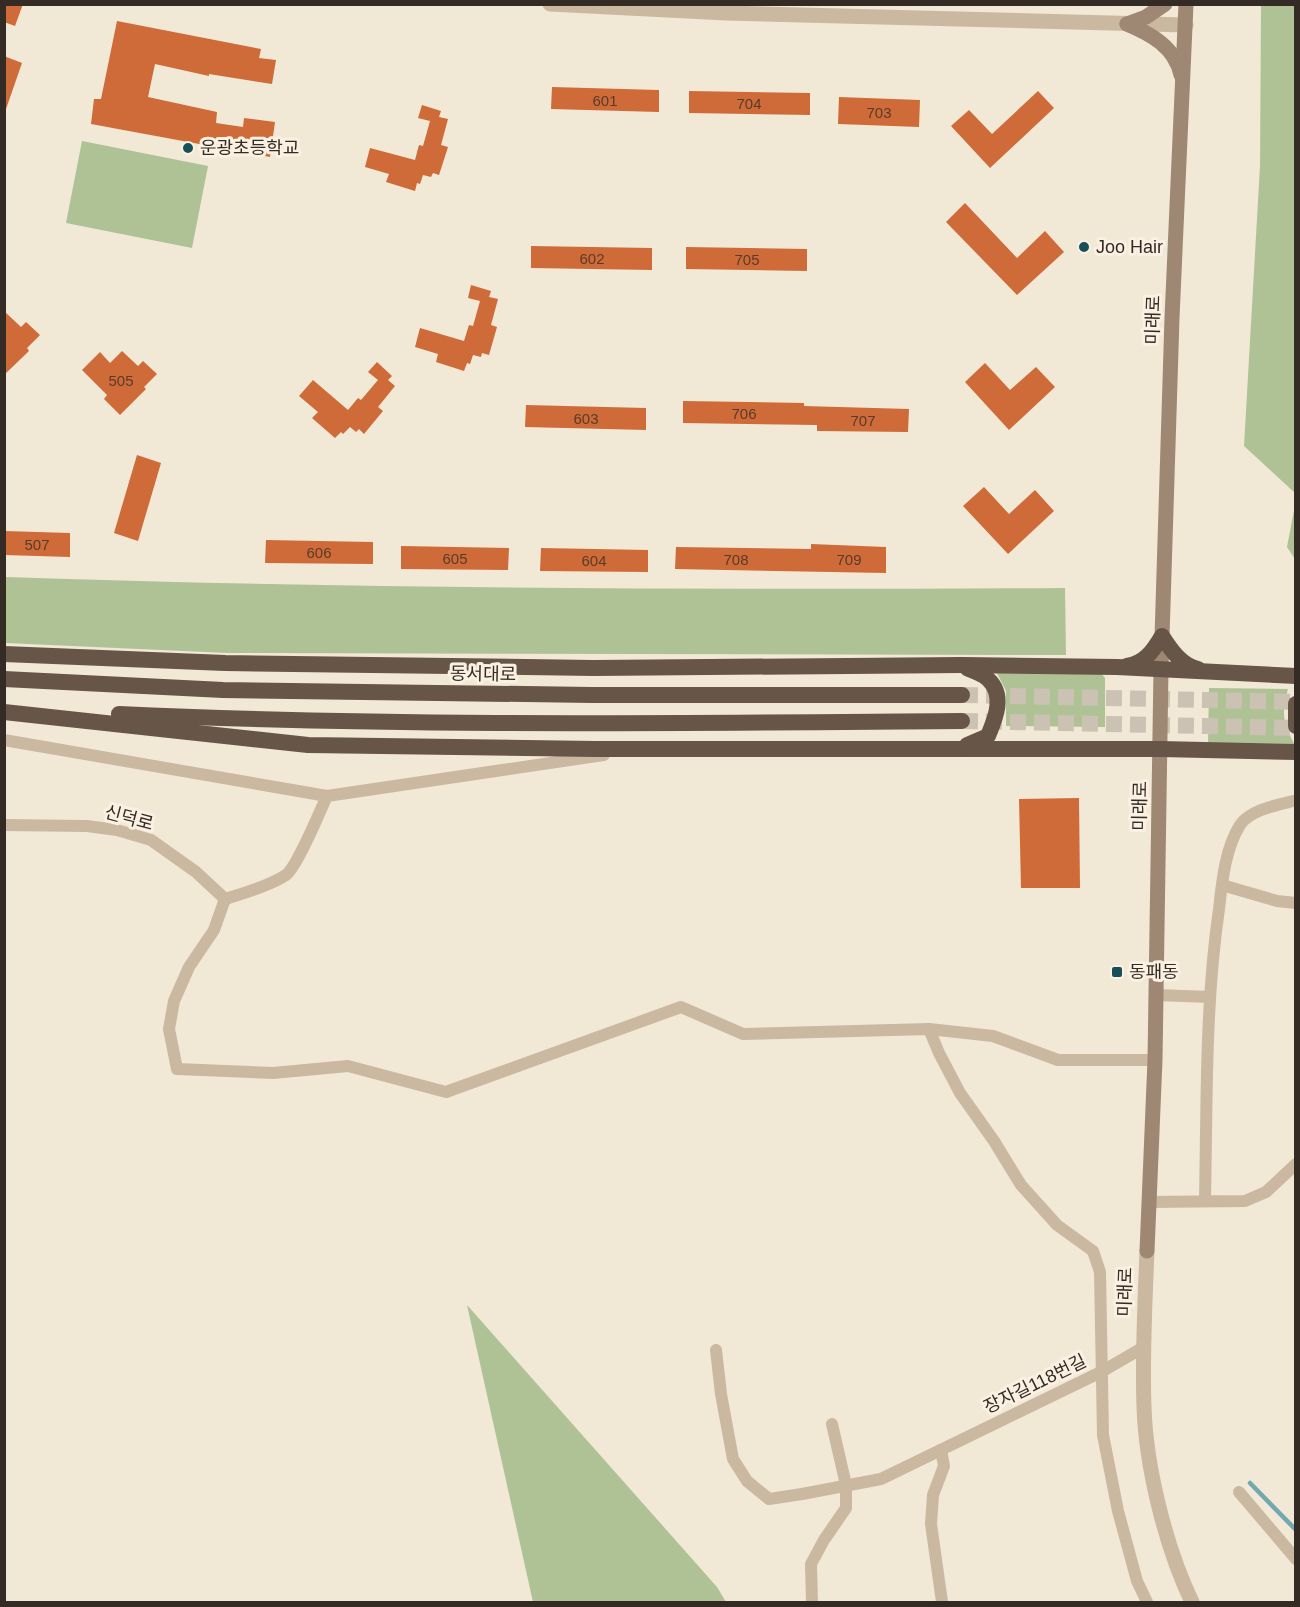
<svg xmlns="http://www.w3.org/2000/svg" width="1300" height="1607" viewBox="0 0 1300 1607" font-family="Helvetica,'Noto Sans KR',sans-serif">
<rect width="100%" height="100%" fill="#f2e8d6"/>
<g fill="#afc295">
<polygon points="1261,5 1295,5 1295,493 1244,446 1260,166"/>
<polygon points="82,141 208,166 192,248 66,223"/>
<polygon points="1295,505 1296,559 1295,559 1287,547"/>
<path d="M5 577C358 589 711 590 1065 588L1066 655 228 653 5 643Z"/>
<polygon points="997,673 1101,673 1105,678 1105,727 1006,726 1006,691"/>
<path d="M1209 688 1288 689C1281 713 1283 724 1295 745H1208Z"/>
<polygon points="467,1305 717,1587 726,1602 533,1602"/>
</g>
<g fill="none" stroke-linecap="round" stroke-linejoin="round">
<polyline stroke="#73a8b1" stroke-width="4.5" points="1250,1483 1296,1530"/>
</g>
<g fill="#ce6b38">
<polygon points="4,4 23,4 15,26 4,22"/>
<polygon points="117,21 261,49 259,58 276,60 272,84 209,74 209,76 155,64 148,97 217,112 216,123 243,127 244,118 275,122 270,157 91,124 94,99 101,99"/>
<polygon points="4,56 22,63 6,109 4,108"/>
<polygon points="552,87 659,90 659,112 551,109"/>
<polygon points="689,91 810,93 810,115 689,113"/>
<polygon points="1038,91 1054,108 990,168 951,126 969,110 992,134"/>
<polygon points="839,97 920,100 919,127 838,124"/>
<polygon points="422,105 441,111 439,117 448,119 441,145 448,147 439,175 433,173 431,177 423,175 420,184 417,183 415,191 386,182 389,174 365,167 370,148 415,160 419,145 423,146 430,121 418,118"/>
<polygon points="965,203 1017,258 1045,231 1064,252 1017,295 946,222"/>
<polygon points="531,246 652,248 652,270 531,268"/>
<polygon points="686,247 807,249 807,271 686,269"/>
<polygon points="471,285 491,291 489,297 498,299 491,325 497,327 489,355 482,353 481,357 473,355 470,364 467,363 464,371 436,362 438,354 415,347 420,328 464,341 469,325 473,326 480,301 468,298"/>
<polygon points="4,311 21,327 26,322 40,335 27,348 29,351 4,375"/>
<polygon points="122,351 138,366 143,361 157,374 144,387 146,389 120,415 104,399 107,395 82,370 100,352 110,363"/>
<polygon points="377,362 392,376 388,380 395,386 378,407 383,411 364,434 359,429 356,432 350,427 343,434 341,432 335,438 312,418 318,412 299,396 313,380 348,410 358,398 361,400 378,380 368,372"/>
<polygon points="985,363 1010,390 1036,367 1055,387 1009,430 965,382"/>
<polygon points="683,401 804,403 804,406 909,409 908,432 817,431 817,425 683,423"/>
<polygon points="526,405 646,408 646,430 525,427"/>
<polygon points="137,455 161,463 138,541 114,533"/>
<polygon points="984,487 1009,514 1035,490 1054,511 1008,554 963,506"/>
<polygon points="4,531 70,533 70,557 4,555"/>
<polygon points="266,540 373,542 373,564 265,563"/>
<polygon points="811,544 886,547 886,573 675,569 676,547 811,549"/>
<polygon points="401,546 509,548 508,570 401,569"/>
<polygon points="541,548 648,550 648,572 540,571"/>
<polygon points="1079,798 1080,888 1021,888 1019,799"/>
</g>
<g fill="none" stroke-linecap="round" stroke-linejoin="round">
<g stroke="#ccc2b3" stroke-width="16" stroke-dasharray="16 8" stroke-linecap="butt">
<polyline points="962,695 1296,702"/>
<polyline points="962,721 1296,728"/>
</g>
<g stroke="#cbb8a1" stroke-width="12">
<polyline points="4,740 327,796 604,755"/>
<polyline points="4,825 87,826 117,830 151,840 196,872 225,899"/>
<polyline points="1222,885 1277,901 1296,903"/>
<polyline points="225,899 214,930 189,967 174,1001 169,1029 177,1069 273,1073 348,1066 446,1092 681,1007 743,1034 929,1029 993,1036 1058,1060 1155,1060"/>
<path d="M225 899C242 894 271 885 286 875 297 867 320 811 327 796"/>
<polyline points="1156,995 1210,997"/>
<polyline points="929,1029 939,1053 960,1093 994,1141 1021,1185 1057,1225 1093,1251 1100,1272 1103,1435 1118,1511 1137,1581 1147,1602"/>
<path d="M1205 1200C1207 1103 1205 1005 1219 909 1222 882 1225 849 1240 825 1250 810 1277 805 1293 801"/>
<polyline points="1149,1202 1245,1201 1266,1192 1296,1164"/>
<polyline points="716,1350 721,1394 733,1459 747,1481 769,1499 802,1494 881,1479 1101,1372 1144,1347"/>
<polyline points="941,1450 944,1466 933,1495 931,1524 942,1602"/>
<polyline points="1239,1492 1296,1559"/>
<polyline points="812,1602 811,1564 824,1540 846,1508 846,1485 832,1424"/>
</g>
<g stroke="#cbb8a1" stroke-width="15">
<polyline points="550,4 726,13 1186,25"/>
<path d="M1147 1251C1145 1303 1142 1355 1144 1407 1146 1468 1166 1548 1192 1602"/>
</g>
<g stroke="#9e8773" stroke-width="15">
<path d="M1127 24C1151 34 1175 47 1181 75"/>
<polyline points="1127,24 1146,17 1165,4"/>
<polyline points="1147,1251 1155,1060 1161,669 1172,318 1186,4"/>
</g>
<g stroke="#675548" stroke-width="16">
<polyline points="4,654 225,663 594,668 962,665 1117,667 1296,676"/>
<path d="M1127 666C1145 663 1153 651 1162 636 1171 650 1181 665 1198 669"/>
<polyline points="4,679 223,690 592,695 962,695"/>
<polyline points="1296,704 1296,726"/>
<polyline points="4,712 308,745 595,749 1160,749 1296,752"/>
<path d="M119 714C400 727 681 723 962 721"/>
<path d="M967 745 988 736C996 717 1005 695 988 679 983 674 973 671 967 668"/>
</g>
</g>
<g fill="#184e58" stroke="#faf1e2" stroke-width="2">
<circle cx="188" cy="148" r="6"/>
<circle cx="1084" cy="247" r="6"/>
<rect x="1111" y="966" width="12" height="12" rx="3"/>
</g>
<g text-anchor="middle" dominant-baseline="central" stroke-width="6" stroke-linejoin="round" paint-order="stroke">
<g font-size="15" fill="#5a3b2a">
<text x="605" y="100">601</text>
<text x="749" y="103">704</text>
<text x="879" y="112">703</text>
<text x="592" y="258">602</text>
<text x="747" y="259">705</text>
<text x="121" y="380">505</text>
<text x="744" y="413">706</text>
<text x="586" y="418">603</text>
<text x="863" y="420">707</text>
<text x="37" y="544">507</text>
<text x="319" y="552">606</text>
<text x="455" y="558">605</text>
<text x="736" y="559">708</text>
<text x="849" y="559">709</text>
<text x="594" y="560">604</text>
</g>
<g font-size="18" fill="#342b25" stroke="#faf1e2" text-anchor="start">
<text x="200" y="148">운광초등학교</text>
<text x="1096" y="247">Joo Hair</text>
<text x="1129" y="972">동패동</text>
</g>
<g font-size="18" fill="#342b25" stroke="#faf1e2">
<text transform="translate(1153 320) rotate(-88)">미래로</text>
<text transform="translate(483 674) rotate(1)">동서대로</text>
<text transform="translate(1140 806) rotate(-89)">미래로</text>
<text transform="translate(129 818) rotate(15)">신덕로</text>
<text transform="translate(1125 1292) rotate(-88)">미래로</text>
<text transform="translate(1035 1384) rotate(-26)">장자길118번길</text>
</g>
</g>
<rect width="1300" height="1607" fill="none" stroke="#342b25" stroke-width="12"/>
</svg>
